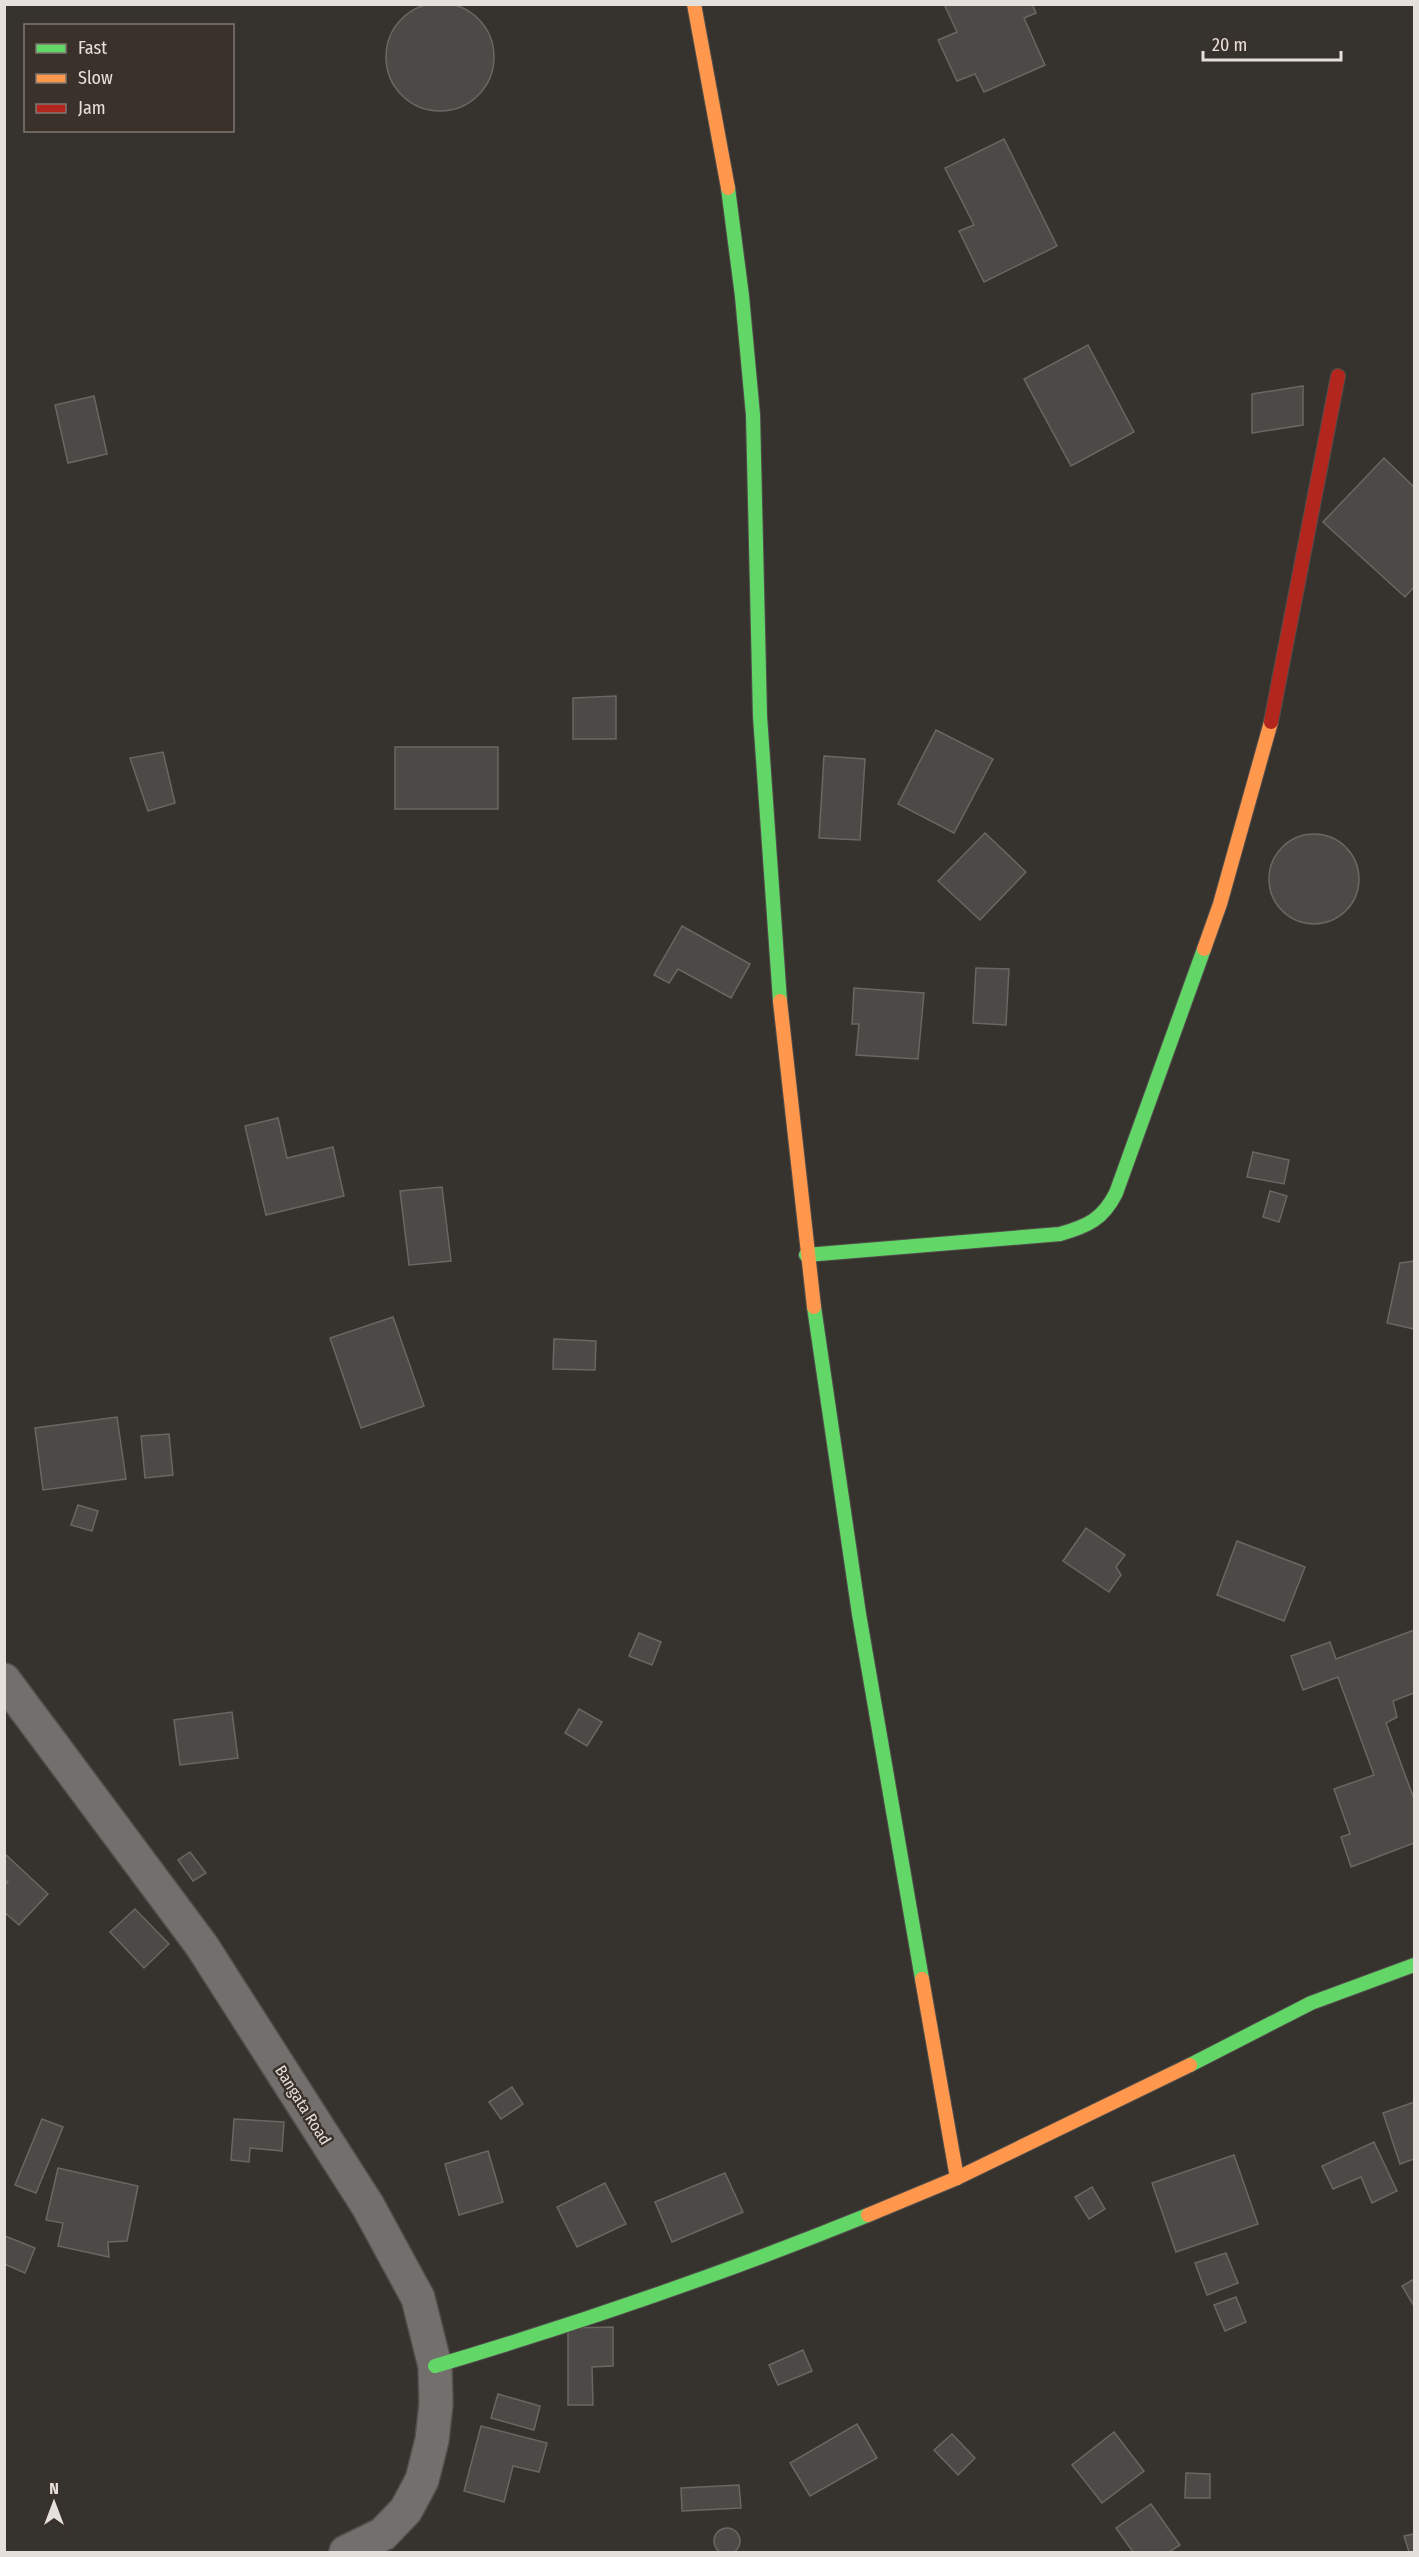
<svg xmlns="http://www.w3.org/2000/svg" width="1419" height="2557" viewBox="0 0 1419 2557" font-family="'Fira Sans Condensed',sans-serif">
<rect width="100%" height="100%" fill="#36322e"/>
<g fill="#4d4946" stroke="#6a6662" stroke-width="1.5">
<circle cx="440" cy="57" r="54"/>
<polygon points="944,4 1032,4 1036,13 1024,18 1045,65 984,92 975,74 957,81 938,40 957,32"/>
<polygon points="1004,139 1057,246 984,282 959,231 974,225 945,168"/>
<polygon points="1088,345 1134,432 1071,466 1024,379"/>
<polygon points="1303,386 1303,425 1252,433 1252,394"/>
<polygon points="94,396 107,454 68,463 55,405"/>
<polygon points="1384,458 1414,487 1414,587 1405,597 1323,522"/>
<polygon points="616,696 616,739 573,739 573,698"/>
<polygon points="936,730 993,759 954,833 898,804"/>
<rect x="395" y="747" width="103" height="62"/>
<polygon points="163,752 175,803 148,811 130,758"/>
<polygon points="824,756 865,759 860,840 819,838"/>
<polygon points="985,833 1026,872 980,920 938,881"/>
<circle cx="1314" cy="879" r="45"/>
<polygon points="682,926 750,964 731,998 678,969 669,983 654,975"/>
<polygon points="976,968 1009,969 1006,1025 973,1023"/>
<polygon points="854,988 924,993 918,1059 856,1055 859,1024 852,1024"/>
<polygon points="278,1118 287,1158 333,1147 344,1196 266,1215 245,1126"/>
<polygon points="1253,1152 1289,1160 1284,1184 1247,1177"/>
<polygon points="442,1187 451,1261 409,1265 400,1191"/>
<polygon points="1270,1191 1287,1196 1279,1222 1263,1217"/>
<polygon points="1414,1261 1414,1329 1387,1323 1400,1263"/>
<polygon points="393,1317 424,1406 361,1428 330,1338"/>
<polygon points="554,1339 596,1341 595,1370 553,1369"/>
<polygon points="117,1417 126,1479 43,1490 35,1428"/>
<polygon points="169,1434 173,1475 145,1478 141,1436"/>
<polygon points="78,1505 98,1511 92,1531 71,1525"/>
<polygon points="1086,1528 1125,1555 1116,1567 1121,1575 1109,1592 1063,1561"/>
<polygon points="1237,1541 1305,1567 1284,1621 1217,1595"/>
<polygon points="1414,1630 1414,1693 1393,1701 1397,1717 1386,1723 1414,1799 1414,1843 1351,1867 1341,1837 1350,1834 1334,1789 1374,1775 1338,1677 1303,1690 1291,1656 1330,1642 1336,1659"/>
<polygon points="639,1633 661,1642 652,1665 629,1656"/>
<polygon points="579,1709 602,1722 587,1746 565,1733"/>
<polygon points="232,1712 238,1758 180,1765 174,1720"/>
<polygon points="190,1852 206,1873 193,1881 178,1860"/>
<polygon points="4,1853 48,1894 19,1925 4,1912 4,1886 8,1882 4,1879"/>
<polygon points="135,1909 169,1944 144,1968 110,1932"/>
<polygon points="512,2087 523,2104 501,2119 489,2102"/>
<polygon points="1414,2102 1414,2159 1400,2164 1383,2113"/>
<polygon points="42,2119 63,2127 36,2193 15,2185"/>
<polygon points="234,2119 284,2122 282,2151 250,2148 249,2162 231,2160"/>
<polygon points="1374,2142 1397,2191 1372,2203 1361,2177 1333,2189 1322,2166"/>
<polygon points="488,2151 503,2202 459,2215 445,2164"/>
<polygon points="1234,2155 1258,2224 1176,2252 1152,2183"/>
<polygon points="58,2168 138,2186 127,2241 108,2242 109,2257 58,2246 63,2223 46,2220"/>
<polygon points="725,2173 743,2212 672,2242 655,2202"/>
<polygon points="605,2183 626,2224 577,2247 557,2207"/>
<polygon points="1092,2187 1105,2209 1089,2219 1075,2197"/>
<polygon points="5,2236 35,2248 25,2273 4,2264"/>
<polygon points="1226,2253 1238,2283 1207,2295 1195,2263"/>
<polygon points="1414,2279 1414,2306 1402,2286"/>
<polygon points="1236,2297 1246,2322 1225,2331 1214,2305"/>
<polygon points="613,2327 613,2366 592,2367 593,2405 568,2405 568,2328"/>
<polygon points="803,2350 812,2371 778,2385 769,2365"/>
<polygon points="498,2394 540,2406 534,2430 491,2418"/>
<polygon points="857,2424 877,2458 810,2496 790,2463"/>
<polygon points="481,2426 547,2443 539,2472 513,2466 504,2502 464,2491"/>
<polygon points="1114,2432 1144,2471 1102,2503 1072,2465"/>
<polygon points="952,2434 975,2458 958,2475 934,2450"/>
<polygon points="1186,2473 1210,2474 1210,2498 1185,2498"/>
<polygon points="739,2485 741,2508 682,2511 681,2488"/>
<polygon points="1151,2504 1180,2545 1169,2552 1133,2552 1116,2528"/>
<circle cx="727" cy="2541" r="13"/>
<polygon points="1414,2534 1414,2552 1409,2552 1404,2536"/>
</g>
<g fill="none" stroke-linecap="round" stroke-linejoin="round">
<defs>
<polyline id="street" points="4,1680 202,1946 368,2206 418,2298 435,2366 436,2404 432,2440 422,2480 406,2510 383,2534 346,2552"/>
<g id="fast">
<polyline points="728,188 742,296 753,415 760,716 780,1001"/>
<path d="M806 1255 1060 1234C1088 1226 1103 1219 1116 1193L1204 949"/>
<polyline points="814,1307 859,1614 922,1979"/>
<polyline points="1190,2065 1311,2003 1414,1965"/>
<path d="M435 2366C583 2322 725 2273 868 2215"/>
</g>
<g id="slow">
<polyline points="694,4 728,188"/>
<polyline points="1204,949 1220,904 1271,722"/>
<polyline points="780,1001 814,1307"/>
<polyline points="922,1979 957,2178"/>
<polyline points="868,2215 957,2178 1190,2065"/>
</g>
<polyline id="jam" points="1271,722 1338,376"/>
</defs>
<use href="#street" stroke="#524e4b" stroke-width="36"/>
<use href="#fast" stroke="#524e4b" stroke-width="16"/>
<use href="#slow" stroke="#524e4b" stroke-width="16"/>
<use href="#jam" stroke="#524e4b" stroke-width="16"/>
<use href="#street" stroke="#736f6c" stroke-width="33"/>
<use href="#fast" stroke="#63d668" stroke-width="14"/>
<use href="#slow" stroke="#ff974d" stroke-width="14"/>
<use href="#jam" stroke="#b3261e" stroke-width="14"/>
</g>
<g text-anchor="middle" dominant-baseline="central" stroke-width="5" stroke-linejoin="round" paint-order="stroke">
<g font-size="16" fill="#e6e0dc" stroke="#3a312a">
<text transform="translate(303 2105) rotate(58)">Bangata Road</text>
</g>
</g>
<rect width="1419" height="2557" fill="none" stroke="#e6e0dc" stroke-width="12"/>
<rect x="24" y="24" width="210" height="108" fill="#3a312a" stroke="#7f7771" stroke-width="1.5"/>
<rect x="36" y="44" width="30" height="9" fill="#63d668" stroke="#7f7771" stroke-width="1.5"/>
<text x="78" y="54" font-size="18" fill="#e6e0dc">Fast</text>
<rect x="36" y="74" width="30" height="9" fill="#ff974d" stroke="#7f7771" stroke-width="1.5"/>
<text x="78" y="84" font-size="18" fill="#e6e0dc">Slow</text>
<rect x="36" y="104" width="30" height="9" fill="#b3261e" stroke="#7f7771" stroke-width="1.5"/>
<text x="78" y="114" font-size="18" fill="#e6e0dc">Jam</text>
<g transform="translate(54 2503)" stroke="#3a312a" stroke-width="4.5" paint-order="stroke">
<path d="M0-4.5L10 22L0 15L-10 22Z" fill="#e6e0dc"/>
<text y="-9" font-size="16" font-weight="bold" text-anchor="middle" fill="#e6e0dc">N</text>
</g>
<path d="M1203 51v9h138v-9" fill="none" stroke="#e6e0dc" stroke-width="3"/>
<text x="1212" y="51" font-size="18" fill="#e6e0dc" stroke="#3a312a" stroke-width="4.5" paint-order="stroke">20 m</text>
</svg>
